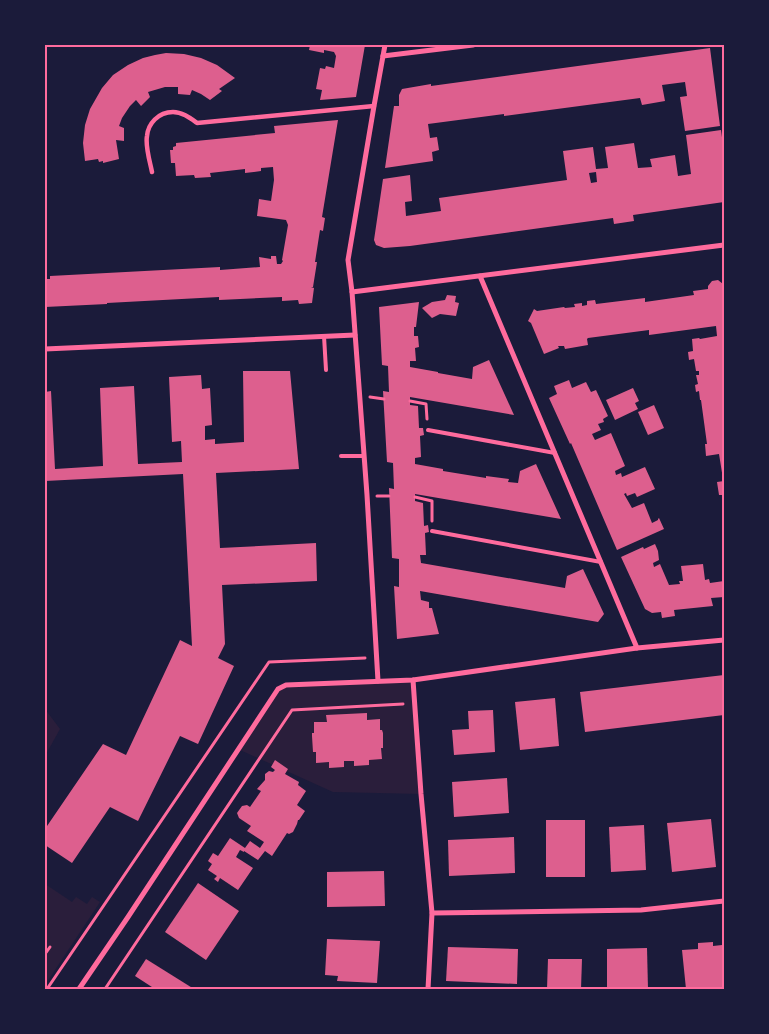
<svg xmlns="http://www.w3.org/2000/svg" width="769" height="1034" viewBox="0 0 769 1034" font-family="Figtree,sans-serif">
<rect width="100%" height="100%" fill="#1b1b3a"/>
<g fill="#2a1e3b">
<polygon points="413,680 421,794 333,792 238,749 278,689 286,685"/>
<polygon points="45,709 60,729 45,756"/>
<polygon points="45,884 72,902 76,897 87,904 92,897 100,902 45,985"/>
</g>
<g fill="#dd5f8e" fill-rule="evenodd">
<polygon points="310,45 365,45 356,97 320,100 322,90 316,89 320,68 325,69 326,66 334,68 336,56 334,52 324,50 324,53 309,50"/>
<polygon points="710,48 720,126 685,131 680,97 687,96 685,82 662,85 665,101 642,105 640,98 504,116 504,114 428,124 430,138 437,137 439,150 432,152 433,161 385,168 394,106 399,106 399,95 402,89 431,84 431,86"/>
<polygon points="166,53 184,54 201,58 217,65 235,78 219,89 222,91 210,100 201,94 192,90 190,95 178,94 178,87 165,87 148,92 150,97 141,106 136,100 130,106 122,118 119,126 124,128 124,141 116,140 119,159 103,163 103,161 99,162 98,159 85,161 83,143 85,125 90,109 102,88 113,75 128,65 143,58 155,55"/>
<polygon points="338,120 322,217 325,218 323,231 320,230 315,262 317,262 313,287 311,287 314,288 312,303 299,304 298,300 282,301 282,297 219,300 219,297 107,303 107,304 45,307 45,279 50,279 50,276 220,267 220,270 260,267 259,257 271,259 271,256 276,256 277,264 281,264 283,261 282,260 288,225 286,220 257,216 259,199 271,201 274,180 273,167 261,168 261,171 245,173 245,169 210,173 211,177 195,178 194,175 176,176 175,163 171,163 170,150 173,150 173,147 176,146 176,143 275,133 274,126"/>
<path d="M721 130 724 152V202L633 215 634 221 614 224 613 218 410 246 384 248 376 245 374 240 383 179 410 175 412 201 405 202 406 216 441 211 439 198 567 180 563 151 593 147 596 169 608 168 605 147 634 143 638 168 652 167 650 159 675 155 678 176 691 174 686 135ZM596 172 597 182 591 183 589 173Z"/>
<polygon points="718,280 723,284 724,287 724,479 723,479 719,454 706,456 705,444 707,444 701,400 700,400 699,391 696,392 695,385 698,384 696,375 699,375 699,371 696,371 694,359 689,360 688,352 693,351 692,339 699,338 700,339 717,336 716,326 649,335 649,330 588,338 587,339 588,345 565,349 564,346 558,346 559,348 544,354 531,323 528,321 534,309 537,311 564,307 565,308 575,307 574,304 582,303 582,306 587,305 587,301 595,300 596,304 645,298 645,302 694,295 693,291 708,289 708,286 712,281"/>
<polygon points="447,295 456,296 455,302 459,303 456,316 440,314 432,318 422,308 432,302 445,300"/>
<polygon points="419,302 416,327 414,327 414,336 418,336 419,347 415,348 416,361 410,361 410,367 438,372 438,373 472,379 473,367 489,360 514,415 410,397 410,405 418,406 419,428 423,428 424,435 420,436 421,457 415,458 415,464 443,469 443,471 486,478 486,476 509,479 508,482 518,483 520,471 536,464 561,519 415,494 415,501 423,503 424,526 428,525 429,532 425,533 426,555 420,555 421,563 565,588 567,576 583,569 604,614 598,622 420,591 421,600 429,602 429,608 432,608 439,634 397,639 394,586 399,587 399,559 392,558 389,488 394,489 393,463 387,462 383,391 389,392 388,366 382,365 379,307"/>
<polygon points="243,371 290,371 299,469 216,473 220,548 316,543 317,581 222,585 225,644 218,658 234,666 198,744 180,736 138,821 110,807 72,863 45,845 45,829 103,744 126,755 180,640 192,646 183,474 45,481 45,392 51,391 55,469 103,466 100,388 134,386 138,464 182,462 181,441 172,442 169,377 201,375 202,389 210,388 212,425 205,426 205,440 215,439 215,444 244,442"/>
<polygon points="569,380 572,388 586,382 591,392 596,390 608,416 603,419 604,422 598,424 601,430 592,434 595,440 611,433 625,466 615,471 616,475 621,473 622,477 645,467 655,489 637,497 635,493 627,496 626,493 624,494 632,508 644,503 652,523 658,520 658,519 659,518 664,529 617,550 571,443 570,444 549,398 557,394 554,386"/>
<polygon points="633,388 639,401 635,403 638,409 615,420 606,400"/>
<polygon points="654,405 664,428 648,435 638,412"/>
<polygon points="724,481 724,495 719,495 717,482"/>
<polygon points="655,544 658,551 659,560 653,563 654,567 660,564 669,585 680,584 679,581 683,581 681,566 703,564 705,580 709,579 710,583 724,581 724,597 711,598 713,606 674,610 675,616 662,618 661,612 652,613 645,609 621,557 643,547 644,549"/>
<polygon points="724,675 724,715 585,732 580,692"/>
<polygon points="555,698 559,746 520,750 515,702"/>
<polygon points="493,710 495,752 454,755 452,730 469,729 468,711"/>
<polygon points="367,713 367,720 380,719 380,730 382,730 383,733 383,748 381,748 382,759 369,760 369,765 354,766 354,761 344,761 344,767 329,768 329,762 316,763 316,752 313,752 312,736 312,733 314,733 314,722 327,722 326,715"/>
<polygon points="275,760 288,769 285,774 299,782 298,785 306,791 297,805 305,811 299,820 298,820 297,824 293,832 289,834 287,833 272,856 265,851 258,860 244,851 244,852 240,850 236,857 253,868 238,890 220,878 218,882 214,879 217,876 208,870 212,864 208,861 213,853 218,856 230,838 245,848 250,841 260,848 264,842 247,831 251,826 239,818 237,813 242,806 247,805 250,807 261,791 257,789 265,780 265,774 269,771 273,772 275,770 271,767"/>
<polygon points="507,778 509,813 454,817 452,782"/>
<polygon points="711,819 716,867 672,872 667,823"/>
<rect x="546" y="820" width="39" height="57"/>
<polygon points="644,825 646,870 611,872 609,827"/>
<polygon points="514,837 515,873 449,876 448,840"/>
<polygon points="384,871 385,906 327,907 327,872"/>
<polygon points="198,883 239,911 206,960 165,932"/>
<polygon points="327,939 380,941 377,983 337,981 338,976 325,975"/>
<polygon points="713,942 713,946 722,945 724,964 724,989 686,989 682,950 698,949 698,943"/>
<polygon points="448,947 518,949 517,984 446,981"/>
<polygon points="647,948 648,989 607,989 607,949"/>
<polygon points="146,959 194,989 155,989 135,976"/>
<polygon points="548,959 582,959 581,989 547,989"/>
</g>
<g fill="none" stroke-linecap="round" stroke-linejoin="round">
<g stroke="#ff6b9d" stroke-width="3">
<polyline points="370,397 384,399"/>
<polyline points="410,401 426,404 427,419"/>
<polyline points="377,496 389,496"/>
<polyline points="415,497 432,501 432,521"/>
<polyline points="45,954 50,947"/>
<polyline points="47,989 269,662 365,658"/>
<polyline points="105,989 292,710 403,704"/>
</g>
<g stroke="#ff6b9d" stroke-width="4">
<polyline points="324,336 326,370"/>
<polyline points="428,430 555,453"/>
<polyline points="341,456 364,456"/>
<polyline points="432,531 601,562"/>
</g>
<path stroke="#ff6b9d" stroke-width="4.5" d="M152 172C150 162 145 146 147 136 148 124 158 112 173 112 182 112 190 118 197 123L374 106"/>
<g stroke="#ff6b9d" stroke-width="5">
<polyline points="383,56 473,45"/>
<polyline points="480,276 637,648"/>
<polyline points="352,292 724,245"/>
<polyline points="45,349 355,335"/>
<polyline points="413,680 421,794 432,913 428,989"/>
<polyline points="378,681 367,495 352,292 348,260 374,106 385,45"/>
<polyline points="432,913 641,910 724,901"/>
<polyline points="79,989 128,917 278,689 286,685 413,680 637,648 724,640"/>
</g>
</g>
<rect width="769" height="1034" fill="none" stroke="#1b1b3a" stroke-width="92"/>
<rect x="46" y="46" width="677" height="942" fill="none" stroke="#ff6b9d" stroke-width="2"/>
</svg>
